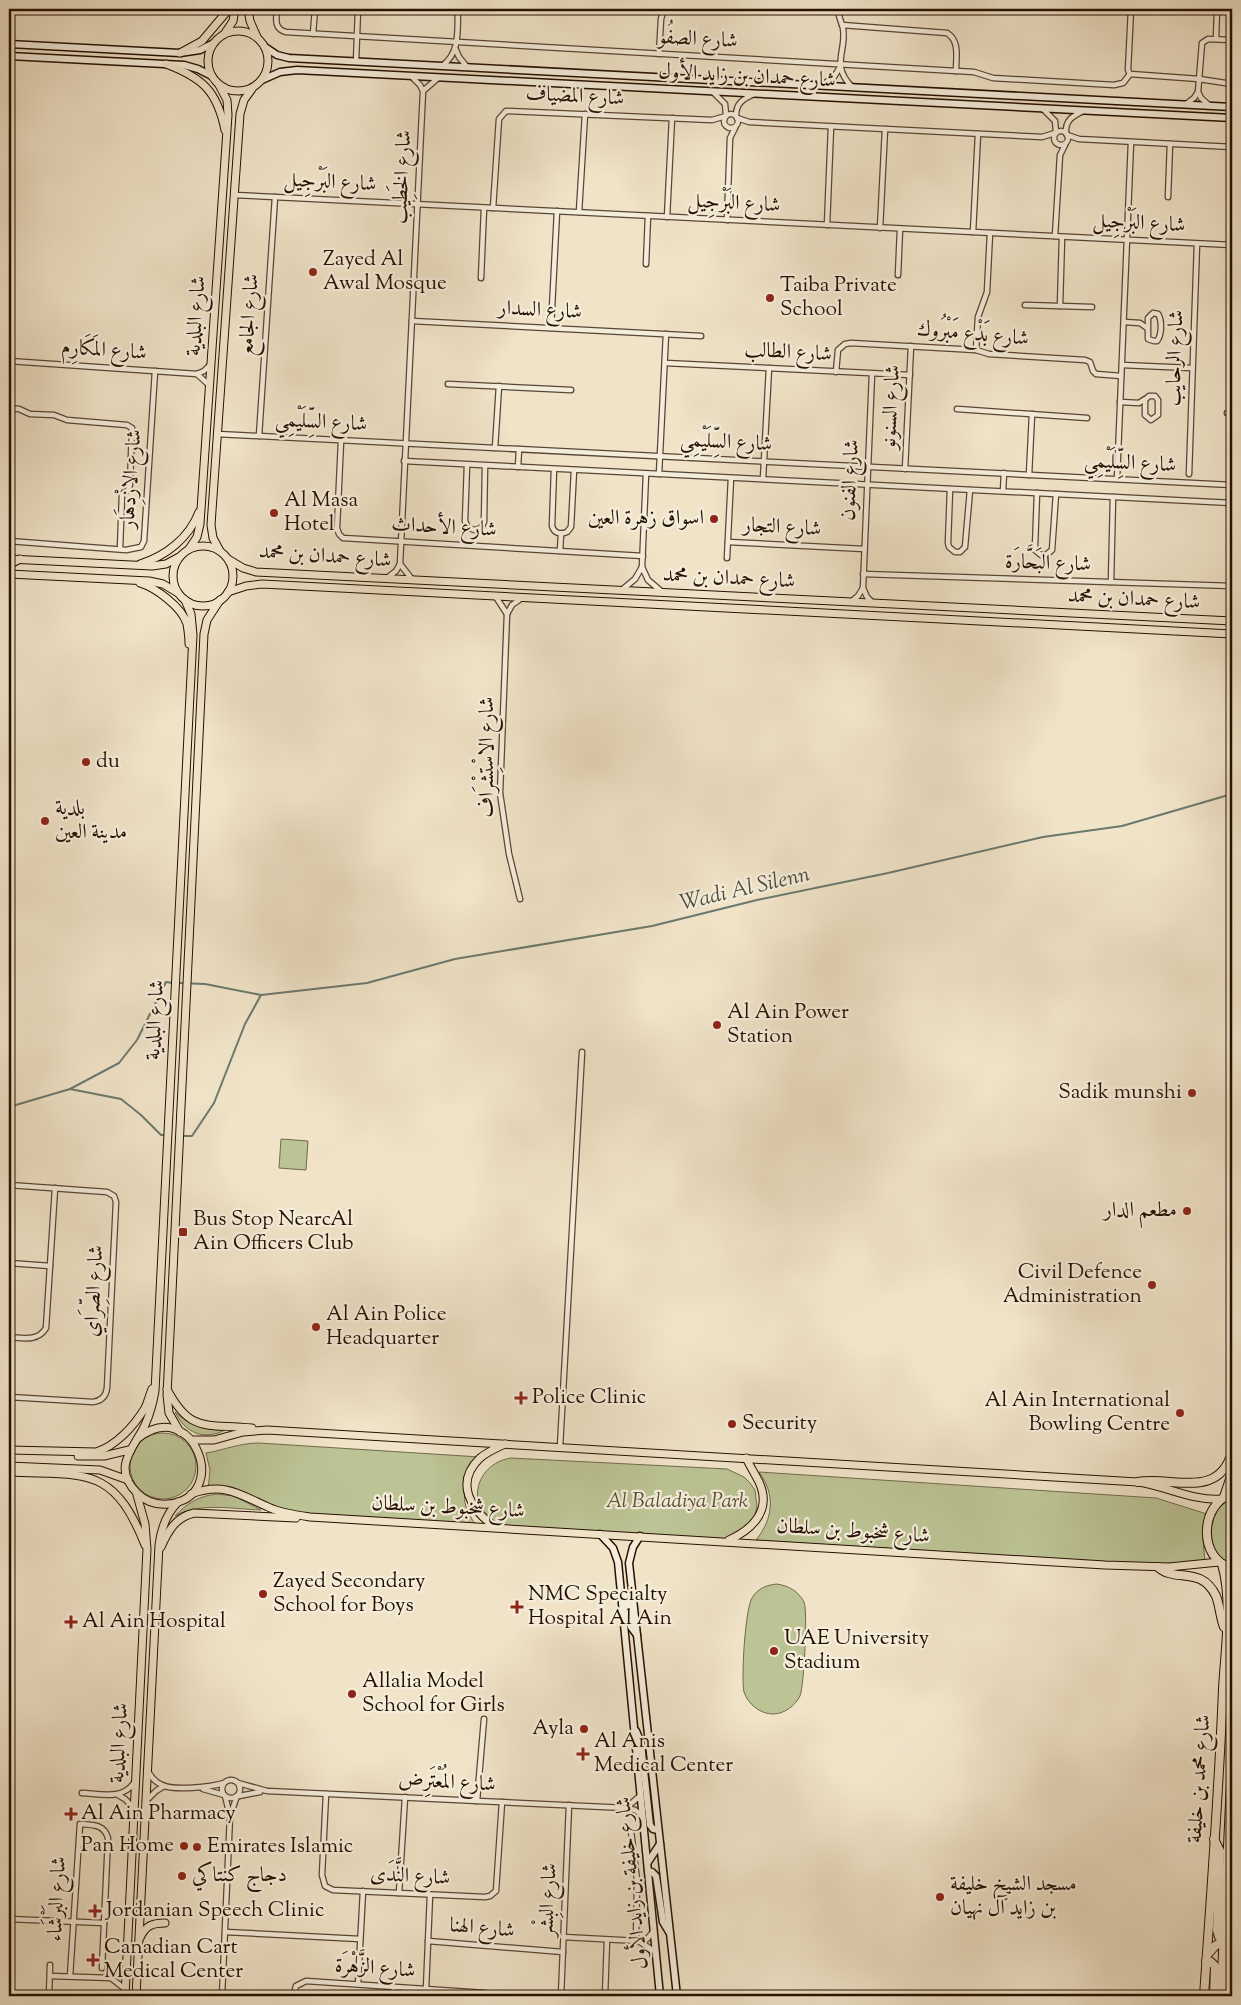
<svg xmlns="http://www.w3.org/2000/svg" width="1241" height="2005" viewBox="0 0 1241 2005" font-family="'Sorts Mill Goudy',Amiri,serif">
<rect width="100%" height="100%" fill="#f0e3c8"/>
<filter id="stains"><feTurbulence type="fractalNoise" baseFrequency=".004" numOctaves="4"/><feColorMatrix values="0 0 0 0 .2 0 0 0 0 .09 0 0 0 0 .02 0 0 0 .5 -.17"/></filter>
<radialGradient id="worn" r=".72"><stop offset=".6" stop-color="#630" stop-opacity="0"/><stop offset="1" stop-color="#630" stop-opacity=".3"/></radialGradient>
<g fill="#bcc394" stroke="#706a4b">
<polygon points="281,1139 308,1141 306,1170 279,1168"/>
<path d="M175 1412C191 1426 204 1430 225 1430 204 1441 185 1433 175 1412Z"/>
<circle cx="163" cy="1466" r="33"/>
<path d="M259 1443 480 1457C465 1482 456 1499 476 1525L298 1515 252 1498 208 1490 210 1470 206 1453C224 1450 240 1443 259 1443Z"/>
<path d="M511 1458 727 1469 744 1477 750 1483 755 1490 757 1507 753 1522 726 1540 501 1525C464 1512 473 1464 511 1458Z"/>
<path d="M759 1472 1156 1498 1207 1514 1203 1540 1205 1562 1162 1567 756 1540C773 1519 776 1495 759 1472Z"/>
<path d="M217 1494 234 1496 261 1510C232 1509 201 1502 175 1516 187 1503 199 1496 217 1494Z"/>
<path d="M1232 1498V1565C1228 1563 1221 1561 1219 1558 1209 1546 1208 1512 1221 1503 1224 1501 1229 1499 1232 1498Z"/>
<path d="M777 1584C789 1586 798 1591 804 1602 808 1611 804 1686 800 1696 795 1706 784 1714 773 1714 760 1714 748 1704 744 1692 741 1679 745 1610 752 1598 757 1589 766 1585 777 1584Z"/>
</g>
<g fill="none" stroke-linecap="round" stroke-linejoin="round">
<g stroke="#6b786d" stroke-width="2">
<polyline points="178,983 205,984 261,995 367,983 455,959 652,926 757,900 888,873 1043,837 1122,826 1232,794"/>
<polyline points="70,1089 121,1099 141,1115 161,1135 165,1135"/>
<polyline points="9,1107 70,1089 119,1063 137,1040 166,982 173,983"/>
<polyline points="182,1136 192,1136 214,1103 245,1024 261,995"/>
</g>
<defs>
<g id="street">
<path d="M277 9C276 19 274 29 286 32L974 72 993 78 1114 85 1123 83 1130 74"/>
<path d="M838 9C838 17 841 20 843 28 847 52 830 64 852 87"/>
<polyline points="1131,9 1128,70 1130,74 1199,79 1232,84"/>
<path d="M842 25 947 33C960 41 956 57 956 71"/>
<polyline points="313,34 315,9"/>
<polyline points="1216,39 1217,9"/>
<polyline points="456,50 459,57 467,67"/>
<polyline points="659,54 661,19 664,9"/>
<polyline points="356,62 358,9"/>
<path d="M442 66C461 52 457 30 458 9"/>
<polyline points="822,85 834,77 840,67"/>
<polyline points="423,91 438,78"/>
<polyline points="713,92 725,104 726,115"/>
<polyline points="1198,92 1201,98 1210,106"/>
<polyline points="1186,104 1194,98 1198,92 1202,43 1208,39 1232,40"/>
<polyline points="1043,109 1055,121 1056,132"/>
<circle cx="731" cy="121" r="7"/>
<path d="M736 116C736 103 743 99 754 94"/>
<polyline points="737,118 749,122 1042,137 1055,133"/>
<circle cx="1061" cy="138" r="7"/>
<path d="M1066 133C1065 120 1073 116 1083 111"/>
<polyline points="1067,135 1079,139 1232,147"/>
<polyline points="234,195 1232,245"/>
<polyline points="1168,197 1170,144"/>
<polyline points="493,208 499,119 506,111 712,120 726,116"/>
<polyline points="579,212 585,114"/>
<polyline points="667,217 672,118"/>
<polyline points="727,220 730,138 735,128"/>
<polyline points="827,225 831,127"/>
<polyline points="880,228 885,129"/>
<polyline points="973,232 978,134"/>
<polyline points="1055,236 1060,155 1065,145"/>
<polyline points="646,264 648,216"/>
<polyline points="898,275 900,229"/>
<polyline points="481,278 484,208"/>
<polyline points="1025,305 1092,307"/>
<polyline points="1060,306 1062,237"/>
<path d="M1153 313 1158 314C1162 320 1162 335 1157 341H1154L1148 339V318Z"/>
<polyline points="412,321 701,336"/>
<polyline points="1124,322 1140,323 1147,328"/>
<polyline points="551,328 557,211"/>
<polyline points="1230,328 1232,328"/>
<polyline points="976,350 978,317 987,292 990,233"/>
<polyline points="9,361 197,374 204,371 211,364"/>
<polyline points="665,363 910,375"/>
<polyline points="1122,365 1191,368"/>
<polyline points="836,372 838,350 845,344 851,343 976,350 989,354 1085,360 1090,362 1093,371 1096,374 1121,376"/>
<polyline points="197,374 208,384"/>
<polyline points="872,374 863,588 867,597 873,603"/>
<polyline points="448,384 571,390"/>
<polygon points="1149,396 1155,396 1158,400 1158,415 1151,420 1145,415 1145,400"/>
<polyline points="1120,402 1139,403 1145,399"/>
<polyline points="9,408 19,409 30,414 54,415 67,420 127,425 132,428 130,485 128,490 122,494 120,549"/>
<polyline points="957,409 1087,418"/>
<polyline points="1227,413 1232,413"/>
<polyline points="217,434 1232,485"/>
<polyline points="259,436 275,197"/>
<polyline points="341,441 337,528 339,534 343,538 643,556"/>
<polyline points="495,448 499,386"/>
<polyline points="404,461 1232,503"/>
<polyline points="467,465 465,521 468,528 475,530 481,528 484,522 485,466"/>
<polyline points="518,467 519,449"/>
<path d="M554 469 552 526C554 533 560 535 567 532L571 527 574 470"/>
<polyline points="905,469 911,346"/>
<polyline points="659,474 666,334"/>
<polyline points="1189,474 1197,244"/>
<polyline points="1029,475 1032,414"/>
<polyline points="763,479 769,368"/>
<polyline points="1117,479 1131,142"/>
<polyline points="950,489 948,543 949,547 955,552 960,552 965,547 970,490"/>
<polyline points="1003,491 1004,473"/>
<polyline points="1037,493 1035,547 1035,550 1041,555 1046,555 1052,550 1056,494"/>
<polyline points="9,541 126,550 141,547 144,541 155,371"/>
<polyline points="728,542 864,549"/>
<polyline points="560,551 561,534"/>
<polyline points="727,558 731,478"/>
<polyline points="400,564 411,578"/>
<polyline points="642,567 648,580 661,591"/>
<polyline points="863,574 1232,586"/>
<polyline points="387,578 396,571 400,564 423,91 420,85 412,77"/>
<polyline points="1111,582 1113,497"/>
<polyline points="623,589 635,579 642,567 646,474"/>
<polyline points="496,597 507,614"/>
<polyline points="851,602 858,596 863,588"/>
<polyline points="520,899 509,854 500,793 507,614 512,605 522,598"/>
<path d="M9 1185 107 1192 114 1196 116 1202 107 1388C106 1396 101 1401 93 1402L9 1397"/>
<polyline points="9,1263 50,1266"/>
<path d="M9 1337C22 1338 38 1342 46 1328L55 1188"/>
<polyline points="560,1447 582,1052"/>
<path d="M148 1771C151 1777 155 1782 162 1785 174 1791 211 1787 224 1783"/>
<circle cx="231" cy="1789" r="9"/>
<polyline points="238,1783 267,1791 626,1808 635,1810 643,1816"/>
<polyline points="203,1789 224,1795"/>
<path d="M82 1793C101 1794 122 1800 134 1783"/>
<polyline points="326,1794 322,1875 325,1886 333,1890 485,1897 490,1896 496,1891 502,1802"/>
<polyline points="118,1795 125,1799 134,1808"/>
<polyline points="225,1796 230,1816"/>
<polyline points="239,1796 260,1792"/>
<polyline points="146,1801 156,1791 164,1786"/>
<polyline points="477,1801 484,1719"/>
<polyline points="626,1808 641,1795"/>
<polyline points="631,1831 637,1880 636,1941"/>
<polyline points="399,1893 405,1797"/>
<polyline points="9,1919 104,1923"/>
<polyline points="225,1932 360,1939"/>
<polyline points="563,1937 639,1941 647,1939 653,1932"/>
<polyline points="428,1941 563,1952"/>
<polyline points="640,1942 656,1952"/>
<polyline points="50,1976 111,1978 126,1969"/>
<path d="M70 1976 80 1824C93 1825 104 1824 108 1838L102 1968"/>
<polyline points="111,1978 125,1989"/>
<polyline points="358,1984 363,1891"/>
<polyline points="426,1989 430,1895"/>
<polyline points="49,1996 50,1965"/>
<polyline points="222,1996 230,1816 237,1796"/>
<polyline points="293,1996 296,1986 306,1981 485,1993 492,1996"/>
<polyline points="394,1996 394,1987"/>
<polyline points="561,1996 569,1805"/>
<polyline points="605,1996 607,1940"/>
</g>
<g id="secondary">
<polyline points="9,44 180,53 200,50 214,43"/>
<polyline points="265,47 277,55 289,58 1232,107"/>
<polyline points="9,56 184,65 198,69 212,76"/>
<polyline points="262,80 280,72 297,70 1232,118"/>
<polyline points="600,1534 613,1548 618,1562 660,1996"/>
<polyline points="640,1536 633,1547 629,1563 677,1996"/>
<polyline points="621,1595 627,1598 631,1627 637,1635"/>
<polyline points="636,1731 641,1743 650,1825 653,1829 658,1830"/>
<polyline points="648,1862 660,1844"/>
<polyline points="648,1871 652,1872 656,1876 663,1922 669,1932"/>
<polyline points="1232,1934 1225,1940 1232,1944"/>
</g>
<g id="primary">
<polyline points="248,9 250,21 257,37"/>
<circle cx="238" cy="61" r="30"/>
<polyline points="225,33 233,21 235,9"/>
<polyline points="180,53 202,41 229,9"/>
<path d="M166 64C203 78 217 91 225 130"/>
<circle cx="203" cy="576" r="30"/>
<polyline points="189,549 197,537 200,524 228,115 227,100 219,85"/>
<polyline points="220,551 213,538 211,525 240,114 244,100 252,89"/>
<polyline points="9,559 152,566 166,564 179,557"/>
<polyline points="228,559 243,568 256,572 1232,621"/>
<path d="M140 564C166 556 189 538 199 512"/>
<polyline points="9,565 20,559"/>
<polyline points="9,574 149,581 163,584 178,593"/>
<path d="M140 583C156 588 182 607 187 624 188 630 189 637 189 644"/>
<polyline points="228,592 246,586 262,584 1232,634"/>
<path d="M167 1389C191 1435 208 1423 252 1428"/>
<polyline points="180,1432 169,1413 167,1395 204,634 207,620 220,600"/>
<path d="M137 1439C193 1393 233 1498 168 1504 156 1505 145 1501 137 1493 111 1467 134 1448 145 1425 150 1414 153 1403 155 1391L193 635 191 614 185 600"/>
<path d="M192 1440H214L243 1432 267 1430 1138 1482C1166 1486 1192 1501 1221 1499"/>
<path d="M9 1450 96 1452C116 1446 134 1426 145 1408 148 1402 149 1396 152 1389"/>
<polyline points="78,1456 104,1456 129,1450"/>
<polyline points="9,1466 100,1470 128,1480"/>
<path d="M9 1472C85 1476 113 1464 145 1545"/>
<path d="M191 1494C224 1482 239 1494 268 1507 281 1513 296 1515 310 1517L1105 1565 1169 1567 1219 1562"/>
<path d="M495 1527C471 1510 454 1483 480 1458 487 1452 496 1448 505 1444"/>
<path d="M729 1540C753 1529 772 1510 759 1482 755 1474 750 1466 746 1458"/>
<path d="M161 1547C168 1531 176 1517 194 1513L296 1518"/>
<path d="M140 1938C145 1926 152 1923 165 1923"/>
<polyline points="125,1996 147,1549 145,1524 137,1495"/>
<path d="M136 1996 159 1545C161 1529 166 1514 178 1502"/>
</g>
<g id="highway">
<path d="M1138 1482C1172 1476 1219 1500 1232 1452"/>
<path d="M1232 1494C1199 1504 1198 1560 1232 1568"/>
<polyline points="1224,1497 1232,1473"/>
<path d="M1158 1567C1175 1583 1201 1565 1216 1596 1220 1606 1220 1617 1224 1627"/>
<polyline points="1214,1839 1220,1851 1217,1930 1219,1937 1225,1940"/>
<polyline points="1207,1955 1215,1946 1225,1940"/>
<polyline points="1206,1961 1211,1962 1215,1966 1214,1996"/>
<polyline points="1224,1985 1232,1967"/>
<path d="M1204 1996C1211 1894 1219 1792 1223 1689 1225 1650 1233 1602 1222 1564"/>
<polyline points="1221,1996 1232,1761"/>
</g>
</defs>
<use href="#street" stroke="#584534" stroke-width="7"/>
<use href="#secondary" stroke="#251002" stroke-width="9"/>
<use href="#primary" stroke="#251002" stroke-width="9"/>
<use href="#highway" stroke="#251002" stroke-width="10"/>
<use href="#street" stroke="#f5eddb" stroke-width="4.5"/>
<use href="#secondary" stroke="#f5eddb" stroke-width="6"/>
<use href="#primary" stroke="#f0e3c8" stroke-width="7"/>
<use href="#highway" stroke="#f0e3c8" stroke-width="8"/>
</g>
<g fill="#8f2418" stroke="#f5eddb" stroke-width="2">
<circle cx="313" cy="272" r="5"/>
<circle cx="770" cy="298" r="5"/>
<circle cx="274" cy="513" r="5"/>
<circle cx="714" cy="519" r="5"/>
<circle cx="86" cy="762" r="5"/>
<circle cx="45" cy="821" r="5"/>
<circle cx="717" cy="1025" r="5"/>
<circle cx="1192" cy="1093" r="5"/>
<circle cx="1187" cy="1211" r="5"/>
<rect x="178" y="1227" width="10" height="10" rx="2.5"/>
<circle cx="1152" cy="1285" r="5"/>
<circle cx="316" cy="1327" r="5"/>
<path d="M518.5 1390.5h5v5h5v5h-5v5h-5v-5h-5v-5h5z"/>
<circle cx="1180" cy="1413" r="5"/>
<circle cx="732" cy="1424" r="5"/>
<circle cx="263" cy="1594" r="5"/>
<path d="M514.5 1599.5h5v5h5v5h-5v5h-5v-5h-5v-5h5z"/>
<path d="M68.5 1614.5h5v5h5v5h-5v5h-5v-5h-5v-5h5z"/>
<circle cx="774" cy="1651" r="5"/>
<circle cx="352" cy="1694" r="5"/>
<circle cx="584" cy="1729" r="5"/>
<path d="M580.5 1746.5h5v5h5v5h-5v5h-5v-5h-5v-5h5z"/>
<path d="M68.5 1806.5h5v5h5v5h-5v5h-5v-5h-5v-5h5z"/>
<circle cx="184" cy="1846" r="5"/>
<circle cx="197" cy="1847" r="5"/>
<circle cx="182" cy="1876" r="5"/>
<circle cx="940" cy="1897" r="5"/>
<path d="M92.5 1903.5h5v5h5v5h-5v5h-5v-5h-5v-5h5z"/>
<path d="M90.5 1952.5h5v5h5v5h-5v5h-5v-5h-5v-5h5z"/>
</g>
<g text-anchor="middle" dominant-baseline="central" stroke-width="4.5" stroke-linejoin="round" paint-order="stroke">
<g font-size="21" fill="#251002" stroke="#f5eddb">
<text transform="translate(698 40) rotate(3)">شارع الصفُو</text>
<text transform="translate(747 77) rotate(3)">شارع حمدان بن زايد الأول</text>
<text transform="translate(575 97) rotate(3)">شارع المضياف</text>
<text transform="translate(403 177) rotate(-87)">شارع الخَطِيب</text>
<text transform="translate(330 183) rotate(3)">شارع البَرْجِيل</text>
<text transform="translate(734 204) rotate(3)">شارع البَرْجِيل</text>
<text transform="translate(1139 224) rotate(3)">شارع البَرْجِيل</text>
<text transform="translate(540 311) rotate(3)">شارع السدار</text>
<text transform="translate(250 315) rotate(-86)">شارع الجامع</text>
<text transform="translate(197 316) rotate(-86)">شارع البلدية</text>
<text transform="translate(973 335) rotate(5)">شارع بَدْع مَبْرُوك</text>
<text transform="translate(104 351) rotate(4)">شارع المَكَارِم</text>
<text transform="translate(788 353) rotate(3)">شارع الطالب</text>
<text transform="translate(1176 358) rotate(-88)">شارع الرحايب</text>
<text transform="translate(892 407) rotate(-87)">شارع السنونو</text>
<text transform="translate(321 423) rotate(3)">شارع السِّلَيْمِي</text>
<text transform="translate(726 443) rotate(3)">شارع السِّلَيْمِي</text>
<text transform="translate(1130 464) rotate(3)">شارع السِّلَيْمِي</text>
<text transform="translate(132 479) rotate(-86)">شارع الازْدِهَار</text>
<text transform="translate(851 480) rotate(-87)">شارع الفنون</text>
<text transform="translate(444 528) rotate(3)">شارع الأحداث</text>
<text transform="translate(782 528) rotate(3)">شارع التجار</text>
<text transform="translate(325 557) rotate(4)">شارع حمدان بن محمد</text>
<text transform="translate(1048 564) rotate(2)">شارع البَحَّارَة</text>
<text transform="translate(729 579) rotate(3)">شارع حمدان بن محمد</text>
<text transform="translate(1134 600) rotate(3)">شارع حمدان بن محمد</text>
<text transform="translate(488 757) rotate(-90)">شارع الاسْتِشْرَاف</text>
<text transform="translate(156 1020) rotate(-87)">شارع البلدية</text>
<text transform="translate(95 1291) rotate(-87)">شارع الصِّرَاي</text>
<text transform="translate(448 1508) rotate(3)">شارع شخبوط بن سلطان</text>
<text transform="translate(853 1532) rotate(4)">شارع شخبوط بن سلطان</text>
<text transform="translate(120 1743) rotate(-87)">شارع البلدية</text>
<text transform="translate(1200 1779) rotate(-86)">شارع محمد بن خليفة</text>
<text transform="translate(447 1783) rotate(3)">شارع المُعْتَرِض</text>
<text transform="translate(410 1877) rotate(3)">شارع النَّدَى</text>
<text transform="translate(633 1883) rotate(-96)">شارع خليفة بن زايد الأول</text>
<text transform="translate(58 1899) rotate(-87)">شارع البَرْشَاء</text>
<text transform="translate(549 1900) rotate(-87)">شارع البِشْر</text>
<text transform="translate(482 1929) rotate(5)">شارع الهنا</text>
<text transform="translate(375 1969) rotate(4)">شارع الزَّهْرَة</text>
</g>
<g font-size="21" fill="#251002" stroke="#f5eddb" text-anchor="start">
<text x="323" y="260">Zayed Al<tspan x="323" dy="24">Awal Mosque</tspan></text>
<text x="780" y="286">Taiba Private<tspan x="780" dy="24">School</tspan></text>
<text x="284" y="501">Al Masa<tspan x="284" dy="24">Hotel</tspan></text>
<text x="704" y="519" text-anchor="end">اسواق زهرة العين</text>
<text x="96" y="762">du</text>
<text x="55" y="809">بلدية<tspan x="55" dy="24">مدينة العين</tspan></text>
<text x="727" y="1013">Al Ain Power<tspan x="727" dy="24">Station</tspan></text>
<text x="1182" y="1093" text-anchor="end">Sadik munshi</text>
<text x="1177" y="1211" text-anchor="end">مطعم الدار</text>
<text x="193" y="1220">Bus Stop NearcAl<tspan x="193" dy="24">Ain Officers Club</tspan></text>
<text x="1142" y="1273" text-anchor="end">Civil Defence<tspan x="1142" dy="24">Administration</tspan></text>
<text x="326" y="1315">Al Ain Police<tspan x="326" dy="24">Headquarter</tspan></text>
<text x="532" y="1398">Police Clinic</text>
<text x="1170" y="1401" text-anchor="end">Al Ain International<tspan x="1170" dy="24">Bowling Centre</tspan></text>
<text x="742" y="1424">Security</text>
<text x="273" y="1582">Zayed Secondary<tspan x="273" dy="24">School for Boys</tspan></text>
<text x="528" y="1595">NMC Specialty<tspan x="528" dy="24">Hospital Al Ain</tspan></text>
<text x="82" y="1622">Al Ain Hospital</text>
<text x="784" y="1639">UAE University<tspan x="784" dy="24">Stadium</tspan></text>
<text x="362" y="1682">Allalia Model<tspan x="362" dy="24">School for Girls</tspan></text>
<text x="574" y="1729" text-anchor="end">Ayla</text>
<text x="594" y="1742">Al Anis<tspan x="594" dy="24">Medical Center</tspan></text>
<text x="81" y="1814">Al Ain Pharmacy</text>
<text x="174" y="1846" text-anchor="end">Pan Home</text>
<text x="207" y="1847">Emirates Islamic</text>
<text x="192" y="1876">دجاج كنتاكي</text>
<text x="950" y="1885">مسجد الشيخ خليفة<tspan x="950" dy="24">بن زايد آل نهيان</tspan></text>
<text x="106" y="1911">Jordanian Speech Clinic</text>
<text x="104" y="1948">Canadian Cart<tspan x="104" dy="24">Medical Center</tspan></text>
</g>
<g font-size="21" font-style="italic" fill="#5a4f35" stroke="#f5eddb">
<text x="677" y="1502">Al Baladiya Park</text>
</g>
<g font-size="22" font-style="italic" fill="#4e4d41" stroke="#f5eddb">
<text transform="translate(745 890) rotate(-13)">Wadi Al Silenn</text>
</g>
</g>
<rect width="1241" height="2005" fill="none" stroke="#f0e3c8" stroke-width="30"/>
<rect x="10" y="10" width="1221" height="1985" fill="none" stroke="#251002" stroke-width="2.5"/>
<rect x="15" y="15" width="1211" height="1975" fill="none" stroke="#251002"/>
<rect width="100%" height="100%" filter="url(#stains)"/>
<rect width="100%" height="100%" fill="url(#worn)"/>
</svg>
